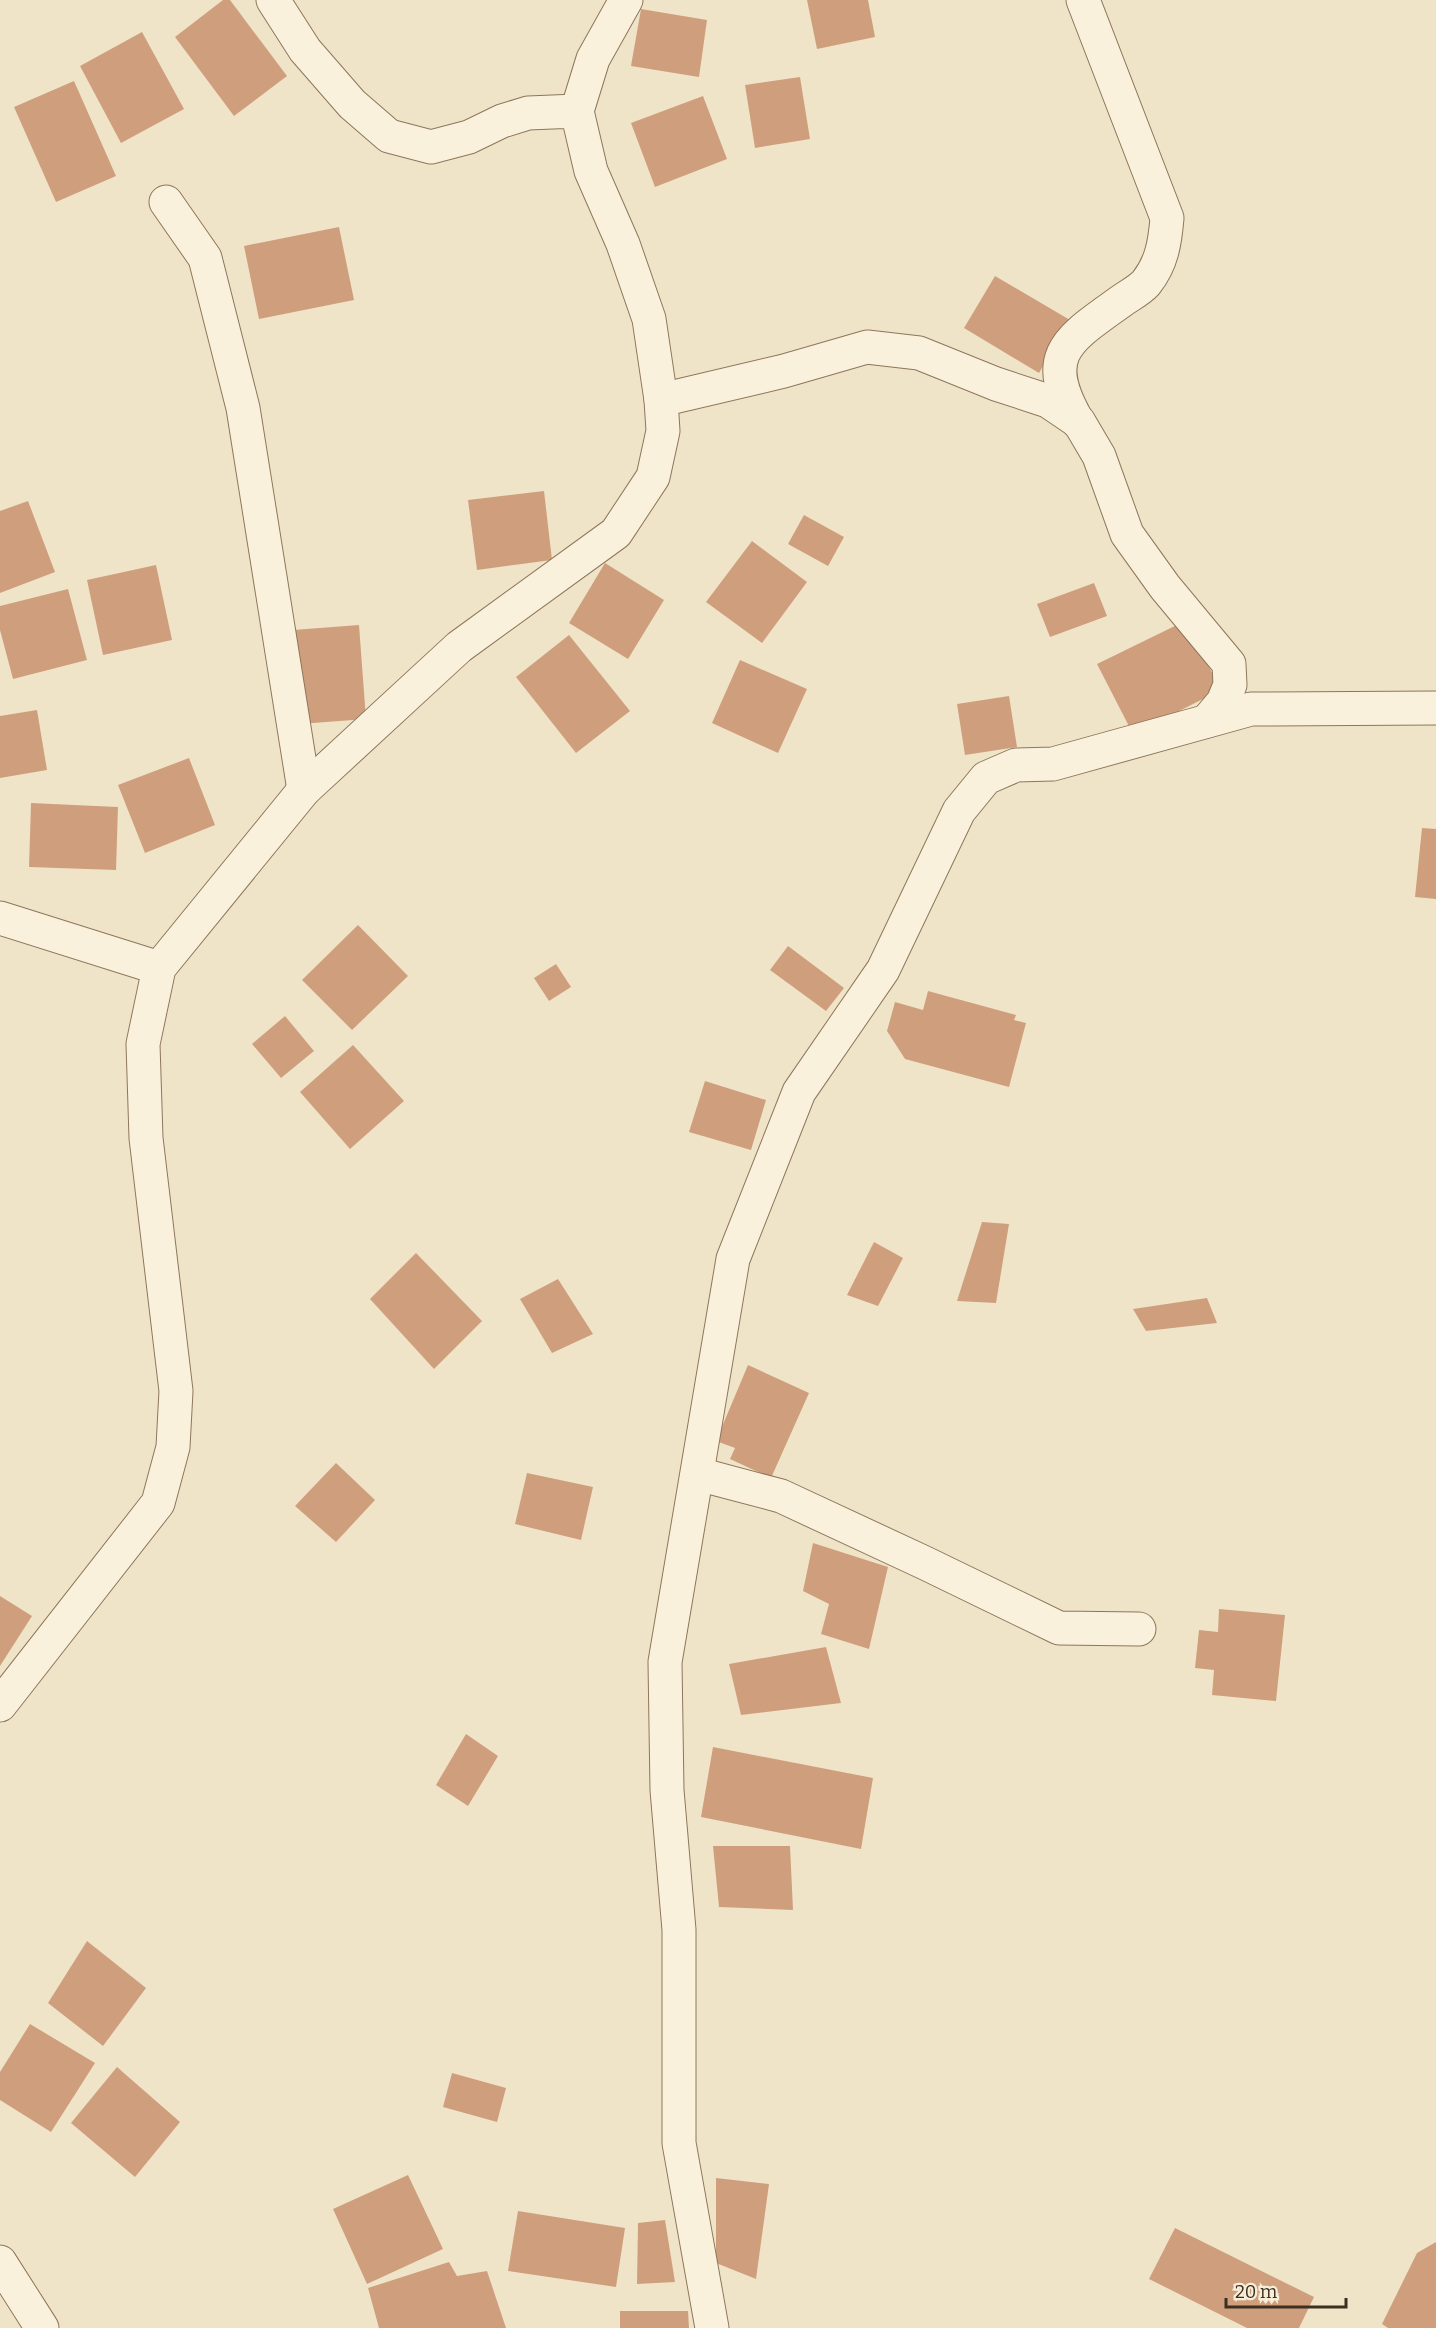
<svg xmlns="http://www.w3.org/2000/svg" width="1436" height="2328" viewBox="0 0 1436 2328" font-family="Bitter,serif">
<rect width="100%" height="100%" fill="#f0e4c8"/>
<g fill="#cf9f7d">
<polygon points="223,0 230,0 287,76 234,116 175,37"/>
<polygon points="807,0 868,0 875,37 817,49"/>
<polygon points="641,9 707,20 699,77 631,66"/>
<polygon points="142,32 184,109 121,143 80,66"/>
<polygon points="800,77 810,139 755,148 745,85"/>
<polygon points="74,81 116,176 56,202 14,107"/>
<polygon points="703,96 727,159 655,187 631,123"/>
<polygon points="339,227 354,300 259,319 244,246"/>
<polygon points="995,276 1070,320 1039,373 964,328"/>
<polygon points="544,491 552,560 477,570 468,500"/>
<polygon points="28,501 55,572 0,593 0,511"/>
<polygon points="804,515 844,537 828,566 788,544"/>
<polygon points="752,541 807,582 762,643 706,602"/>
<polygon points="605,563 664,600 628,659 569,623"/>
<polygon points="156,565 172,640 103,655 87,580"/>
<polygon points="1094,583 1107,616 1050,637 1037,604"/>
<polygon points="68,589 87,660 13,679 0,630 0,606"/>
<polygon points="1185,621 1221,690 1133,734 1097,664"/>
<polygon points="359,625 366,719 300,724 293,630"/>
<polygon points="569,635 630,711 576,753 516,677"/>
<polygon points="740,660 807,689 778,753 712,723"/>
<polygon points="1009,696 1017,747 965,755 957,704"/>
<polygon points="37,710 47,770 0,778 0,716"/>
<polygon points="189,758 215,825 145,853 118,785"/>
<polygon points="31,803 118,807 116,870 29,867"/>
<polygon points="1422,828 1436,829 1436,899 1415,897"/>
<polygon points="358,925 408,976 352,1030 302,980"/>
<polygon points="788,946 844,988 826,1011 770,970"/>
<polygon points="556,964 571,987 549,1001 534,978"/>
<polygon points="928,991 1016,1015 1014,1020 1026,1023 1009,1087 905,1059 887,1031 895,1002 923,1010"/>
<polygon points="285,1016 314,1051 281,1078 252,1044"/>
<polygon points="353,1045 404,1101 350,1149 300,1092"/>
<polygon points="705,1081 766,1100 751,1150 689,1132"/>
<polygon points="982,1222 1009,1224 996,1303 957,1301"/>
<polygon points="874,1242 903,1258 878,1306 847,1295"/>
<polygon points="416,1253 482,1321 434,1369 370,1299"/>
<polygon points="558,1279 593,1334 552,1353 520,1299"/>
<polygon points="1207,1298 1217,1323 1146,1331 1133,1309"/>
<polygon points="748,1365 809,1393 771,1478 730,1459 735,1448 716,1441"/>
<polygon points="336,1463 375,1500 336,1542 295,1506"/>
<polygon points="527,1473 593,1487 581,1540 515,1524"/>
<polygon points="813,1543 888,1567 869,1649 821,1634 829,1604 803,1591"/>
<polygon points="0,1596 32,1616 0,1666"/>
<polygon points="1219,1609 1285,1615 1276,1701 1212,1695 1214,1670 1195,1668 1199,1630 1218,1632"/>
<polygon points="826,1647 841,1703 741,1715 729,1664"/>
<polygon points="466,1734 498,1756 468,1806 436,1785"/>
<polygon points="713,1747 873,1778 861,1849 701,1817"/>
<polygon points="713,1846 790,1846 793,1910 719,1907"/>
<polygon points="87,1941 146,1988 103,2046 48,2003"/>
<polygon points="30,2024 95,2063 51,2132 0,2100 0,2072"/>
<polygon points="117,2067 180,2122 135,2177 71,2123"/>
<polygon points="452,2073 506,2088 497,2122 443,2107"/>
<polygon points="408,2175 443,2249 367,2284 333,2209"/>
<polygon points="716,2178 769,2184 756,2279 716,2263"/>
<polygon points="518,2211 625,2228 616,2287 508,2271"/>
<polygon points="665,2220 675,2282 637,2284 638,2223"/>
<polygon points="1175,2228 1314,2297 1299,2328 1247,2328 1149,2279"/>
<polygon points="1436,2242 1436,2328 1388,2328 1382,2324 1417,2253"/>
<polygon points="449,2262 457,2276 487,2271 506,2328 379,2328 368,2288"/>
<polygon points="620,2311 688,2311 689,2328 620,2328"/>
</g>
<g fill="none" stroke-linecap="round" stroke-linejoin="round">
<defs>
<g id="minor">
<polyline points="577,111 593,59 626,0"/>
<polyline points="166,202 205,258 243,408 304,790"/>
<polyline points="661,400 784,371 867,347 919,353 996,384 1048,401 1079,422 1099,456 1127,534 1165,587 1229,664 1230,685 1223,702 1207,721"/>
<path d="M1078 422C1039 355 1067 340 1120 302 1128 296 1140 290 1146 283 1162 263 1165 242 1167 218L1083 0"/>
<polyline points="0,918 159,968"/>
<polyline points="698,1474 781,1496 925,1563 1059,1628 1139,1629"/>
<polyline points="0,1705 158,1503 173,1447 176,1391 146,1138 143,1044 159,968 304,790 459,647 616,533 653,477 663,431 661,400 649,319 623,244 591,171 577,111 528,113 502,121 469,137 431,147 389,136 352,104 305,50 273,0"/>
<polyline points="0,2262 42,2328"/>
<polyline points="712,2328 679,2143 679,1930 667,1790 665,1662 733,1259 799,1092 883,970 959,811 986,778 1016,765 1053,764 1251,709 1436,708"/>
</g>
</defs>
<use href="#minor" stroke="#8d765c" stroke-width="35"/>
<use href="#minor" stroke="#faf1dc" stroke-width="33"/>
</g>
<path d="M1226 2298v9h120v-9" fill="none" stroke="#3d2e20" stroke-width="3"/>
<text x="1235" y="2298" font-size="18" fill="#3d2e20" stroke="#f7eed8" stroke-width="4.5" paint-order="stroke">20 m</text>
</svg>
